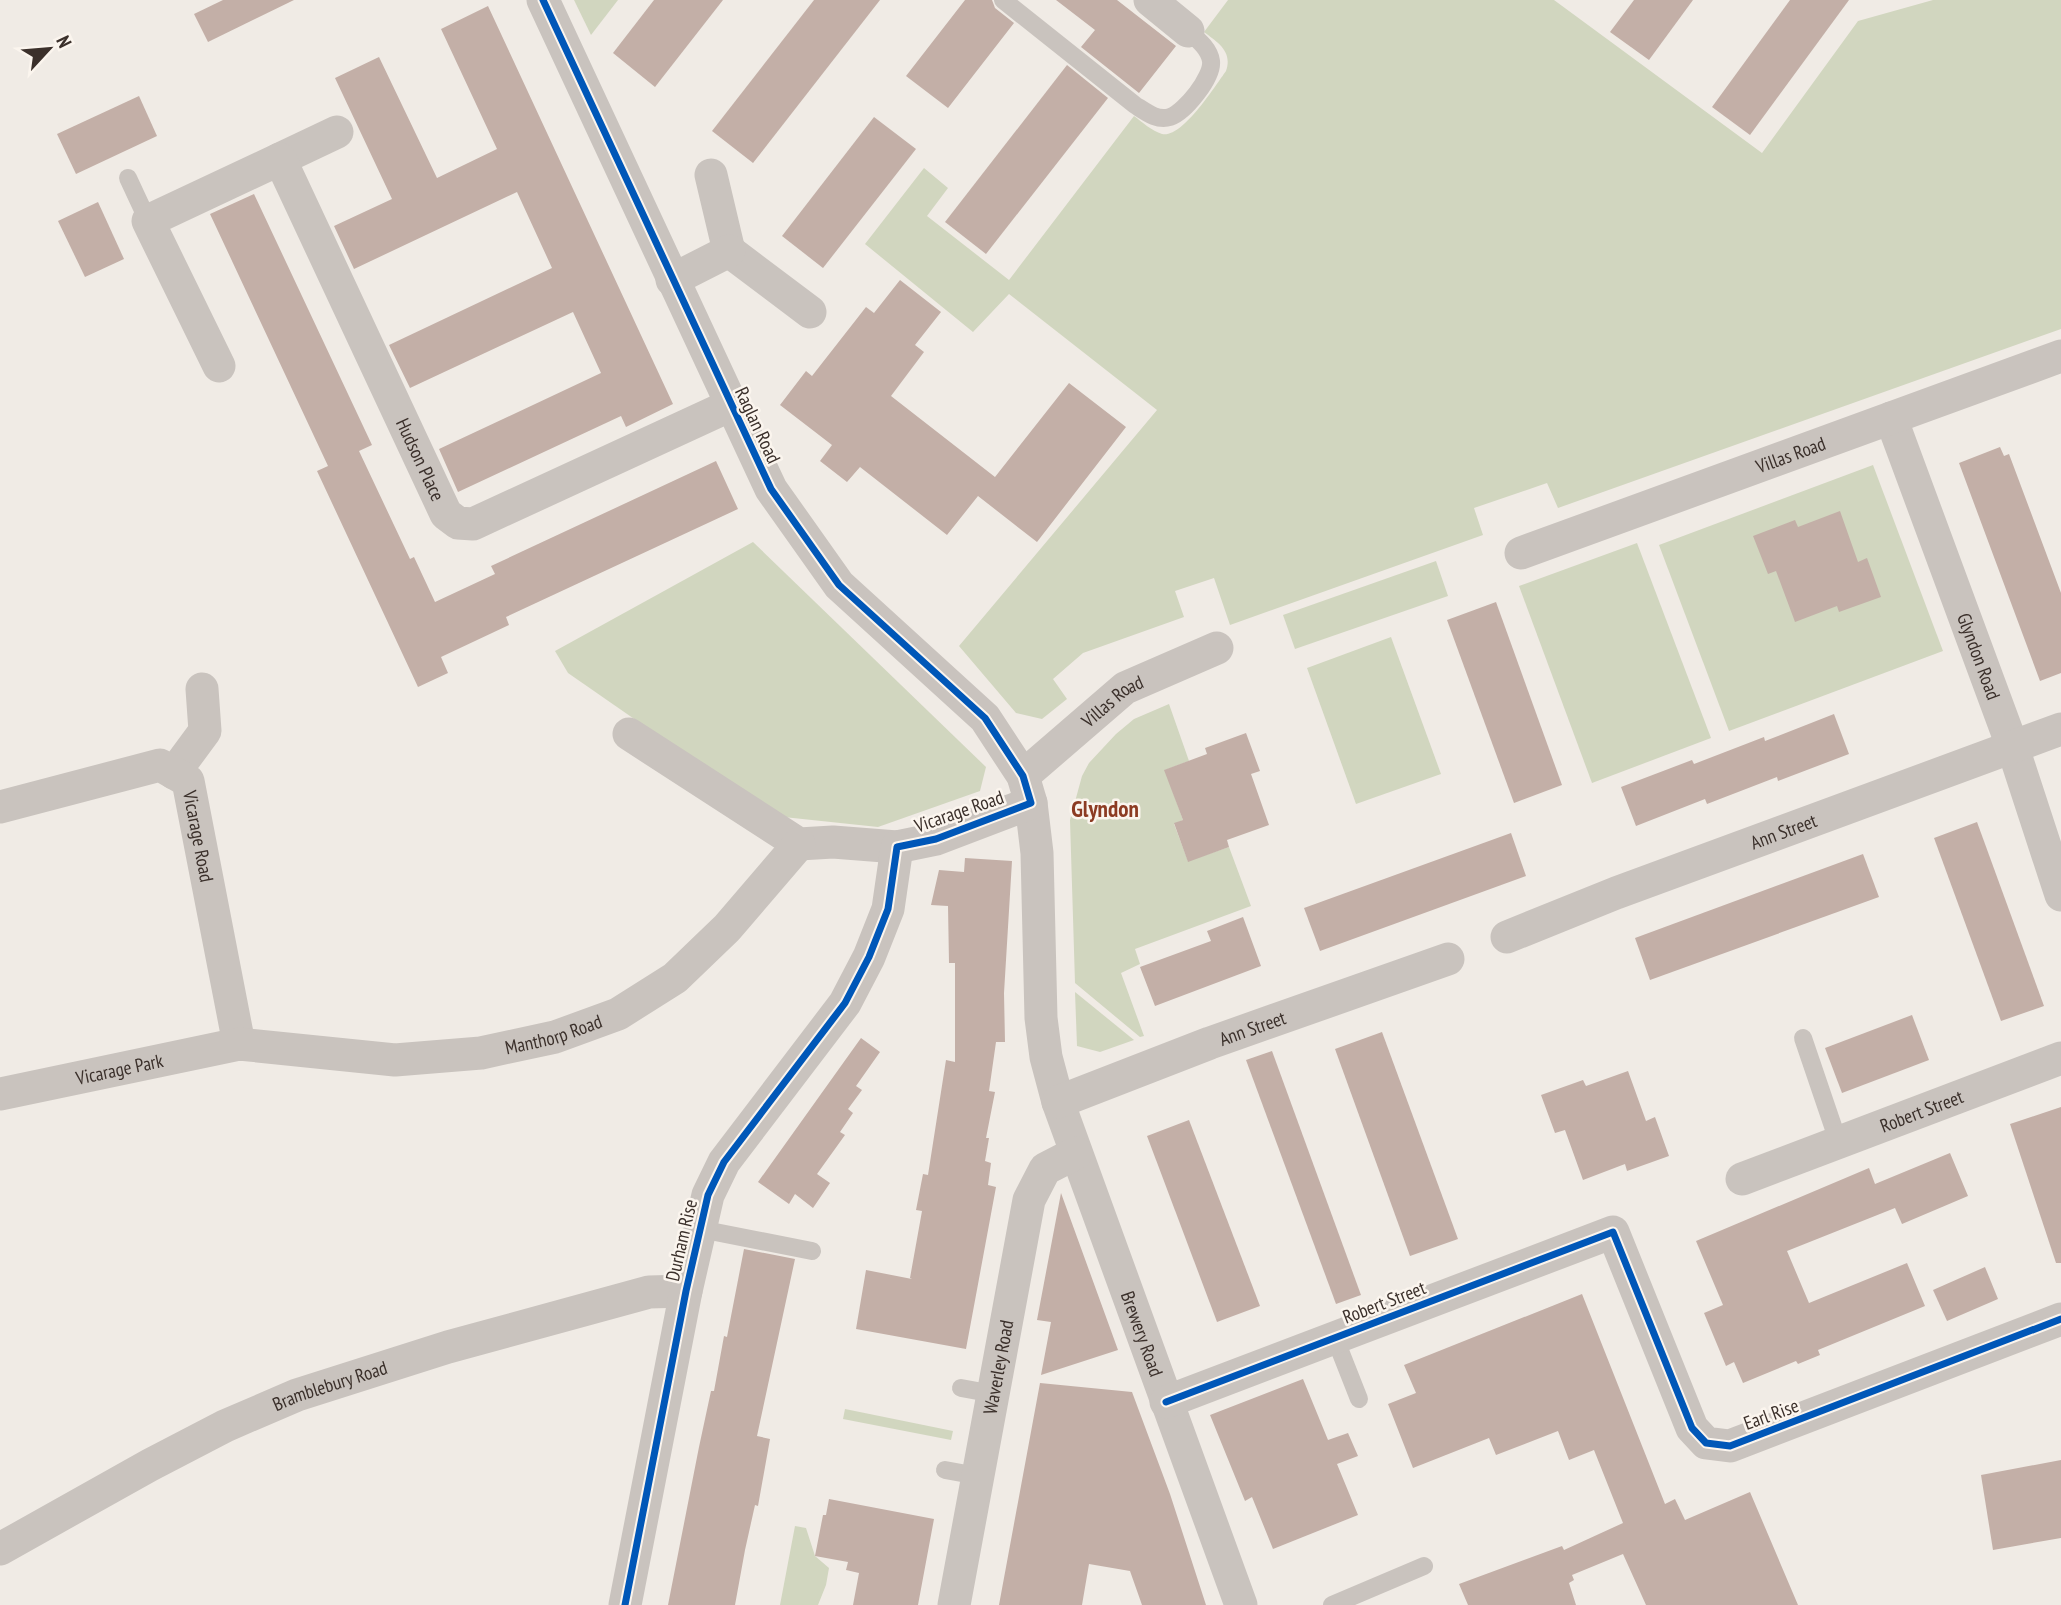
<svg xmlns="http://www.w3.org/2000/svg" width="2061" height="1605" viewBox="0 0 2061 1605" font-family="'PT Sans Narrow',sans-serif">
<rect width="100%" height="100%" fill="#f0ebe5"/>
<g fill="#d1d6bf">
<polygon points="574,0 618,0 591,35"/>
<path d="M1228 0H1554L1762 153 1858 21 1933 0H2061V329L1558 508 1547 483 1474 508 1483 535 1230 625 1214 578 1175 591 1184 617 1083 653 1053 679 1067 699 1042 719 1016 713 959 646 1157 410 1009 294 973 332 865 244 924 168 948 188 927 216 1009 280 1134 116C1142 122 1152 131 1162 134 1182 139 1215 86 1226 71 1233 51 1217 42 1204 32Z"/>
<polygon points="1873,465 1943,651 1729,731 1659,545"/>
<polygon points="753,542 986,767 980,791 878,827 774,816 568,673 555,651"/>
<polygon points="1637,543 1711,738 1592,783 1519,586"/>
<polygon points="1436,561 1448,596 1295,649 1283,615"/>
<polygon points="1391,637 1441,774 1356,804 1307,668"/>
<polygon points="1169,704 1189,761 1165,770 1183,820 1174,824 1188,861 1229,847 1251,906 1135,949 1140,964 1121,973 1144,1036 1140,1037 1075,983 1070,820 1082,776 1089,763 1116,734 1134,719"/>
<polygon points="1075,992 1134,1040 1100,1052 1077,1046"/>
<polygon points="845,1409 953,1431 951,1440 843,1419"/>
<polygon points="795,1526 806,1528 815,1556 829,1568 826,1585 818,1605 780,1605"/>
</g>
<g fill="#c3afa7">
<polygon points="223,0 294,0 208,42 194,14"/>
<polygon points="654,0 723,0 655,87 613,53"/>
<polygon points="814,0 880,0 753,163 712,131"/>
<polygon points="965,0 992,0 995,8 1014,23 948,108 906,76"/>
<polygon points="1056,0 1117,0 1176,46 1139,93 1081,47 1095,30"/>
<polygon points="1634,0 1693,0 1649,60 1610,32"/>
<polygon points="1790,0 1849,0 1750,135 1712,107"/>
<polygon points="488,6 673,404 626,427 621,416 458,492 439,449 601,373 573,312 410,388 389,345 552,268 517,192 354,269 334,226 392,199 335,78 379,57 437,178 497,149 441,29"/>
<polygon points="1067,65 1108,98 986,254 945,222"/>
<polygon points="139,96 157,136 76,174 57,134"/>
<polygon points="874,117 916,149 823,268 782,236"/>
<polygon points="254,194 372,445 359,451 410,559 414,557 435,602 495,574 491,566 716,461 738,509 506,617 509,625 441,657 448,673 418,687 317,471 328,466 210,214"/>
<polygon points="98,202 124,259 85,277 58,221"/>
<polygon points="900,280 941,312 915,345 924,352 891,396 995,477 1069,383 1126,427 1037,542 978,496 947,535 860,467 847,482 820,461 832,445 780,405 806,371 812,376 866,307 874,313"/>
<polygon points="2000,447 2004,456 2009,454 2061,593 2061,673 2040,681 1959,463"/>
<polygon points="1840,511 1858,562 1867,558 1881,597 1839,612 1837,606 1795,622 1776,571 1768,574 1753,536 1795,520 1798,527"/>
<polygon points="1496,602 1562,785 1514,803 1447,620"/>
<polygon points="1834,714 1849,754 1778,781 1777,777 1707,804 1705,799 1636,826 1621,787 1692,760 1694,764 1764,737 1765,741"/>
<polygon points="1246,733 1260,771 1251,774 1269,825 1227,840 1229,847 1188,862 1174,823 1183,820 1164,770 1207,754 1205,748"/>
<polygon points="1977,822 2044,1006 2001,1021 1934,838"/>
<polygon points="1511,833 1526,876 1320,951 1304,908"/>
<polygon points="1863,854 1879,897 1650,980 1635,938"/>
<polygon points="965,858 1012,861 1004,993 1005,1042 996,1042 989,1091 995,1092 986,1138 989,1138 985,1161 991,1163 988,1185 996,1187 966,1349 856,1329 866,1270 912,1279 910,1278 922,1211 916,1210 923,1174 928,1175 946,1060 955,1062 955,963 949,963 948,906 931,905 939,870 964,872"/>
<polygon points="1243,917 1261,966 1155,1006 1140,967 1211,941 1207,931"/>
<polygon points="1912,1015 1929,1060 1842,1093 1825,1048"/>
<polygon points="1382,1032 1458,1239 1410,1256 1335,1049"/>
<polygon points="861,1038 880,1052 856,1086 862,1090 848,1109 853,1113 840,1132 845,1135 817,1174 830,1183 813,1208 795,1194 789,1204 758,1182"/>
<polygon points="1272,1051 1361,1295 1336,1304 1246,1060"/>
<polygon points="1628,1071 1646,1121 1655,1117 1669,1156 1627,1171 1625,1164 1583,1180 1565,1130 1555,1133 1541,1095 1583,1080 1586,1086"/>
<polygon points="2061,1107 2061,1263 2056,1263 2010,1124"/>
<polygon points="1189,1120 1260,1306 1217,1322 1147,1136"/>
<polygon points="1950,1153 1968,1196 1902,1224 1895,1208 1787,1251 1809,1303 1907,1263 1925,1306 1818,1350 1820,1355 1798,1364 1796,1361 1743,1383 1734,1362 1726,1366 1704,1313 1723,1305 1696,1241 1869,1168 1875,1184"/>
<polygon points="1061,1193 1118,1350 1041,1375 1051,1322 1037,1320"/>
<polygon points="744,1249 795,1259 757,1436 770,1439 758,1506 755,1505 745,1550 735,1605 668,1605 699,1447 711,1391 714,1391 724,1336 727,1337"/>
<polygon points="1985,1267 1998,1299 1947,1321 1933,1290"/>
<polygon points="1582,1294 1665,1504 1675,1499 1685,1520 1750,1492 1798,1605 1646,1605 1623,1554 1572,1575 1574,1580 1569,1583 1576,1605 1468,1605 1459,1584 1562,1546 1564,1550 1623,1523 1594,1450 1569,1460 1558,1431 1496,1455 1489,1438 1413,1468 1388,1404 1416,1393 1404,1365"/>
<polygon points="1303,1379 1328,1440 1348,1433 1358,1456 1337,1464 1358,1515 1273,1549 1252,1497 1245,1501 1210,1415"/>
<polygon points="1040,1383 1132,1392 1170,1494 1206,1605 1142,1605 1130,1571 1089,1564 1082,1605 999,1605"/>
<polygon points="2061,1460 2061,1538 1993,1550 1981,1475"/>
<polygon points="829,1499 934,1519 918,1605 853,1605 859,1573 846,1570 848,1562 815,1556 823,1515 826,1515"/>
</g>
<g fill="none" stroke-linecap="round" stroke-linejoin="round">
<g stroke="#c9c3be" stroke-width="18">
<path d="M1003 0 1135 105C1146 112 1157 121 1170 117 1185 112 1213 77 1211 61 1209 48 1197 39 1188 31"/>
<polyline points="128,178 148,221"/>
<polyline points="1803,1038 1838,1141"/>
<polyline points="700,1229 812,1251"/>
<polyline points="1335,1338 1359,1399"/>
<polyline points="961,1388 994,1394"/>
<polyline points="945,1470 978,1476"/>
<polyline points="1332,1605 1424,1566"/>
</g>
<g stroke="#c9c3be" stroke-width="33">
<path id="s1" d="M543 0 771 489 839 585 985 718 1023 776 1031 803 1037 853 1041 1018 1046 1057 1058 1102 1241 1605"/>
<polyline points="1150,0 1188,31"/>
<polyline points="280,159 337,132"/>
<polyline points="711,175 729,251"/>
<polyline points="729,251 810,312"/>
<polyline points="672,280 729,251"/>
<path id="s2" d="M219 366 148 221 280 159 446 514 458 523 473 524 731 405"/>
<path id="s3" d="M1891 418 2013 748 2061 895"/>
<path id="s4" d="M1521 553 2061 356"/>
<polyline points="629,734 799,844 833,842 897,847 936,839 1031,803"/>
<polyline points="174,773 205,731 202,689"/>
<path id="s5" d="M1023 776 1125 688 1217 648"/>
<path id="s6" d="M0 807 160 765 188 781 239 1044"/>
<path id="s7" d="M1507 937 1616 893 2061 729"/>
<path id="s8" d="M0 1094 239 1044 395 1060 481 1053 555 1037 618 1014 675 978 727 928 799 844"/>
<path id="s9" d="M1058 1102 1210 1043 1448 959"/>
<path id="s10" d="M1742 1179 2061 1058"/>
<polyline points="1166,1402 1613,1232 1692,1428 1706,1443 1730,1446 2061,1319"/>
<path id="s11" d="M0 1549 150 1465 225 1426 297 1395 448 1347 649 1292 686 1291"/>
<polyline points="625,1605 686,1291 708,1195 724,1162 845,1003 869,957 888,909 897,847"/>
<path id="s12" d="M954 1605 1029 1200 1045 1169 1076 1153"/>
</g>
<defs>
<g id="cycleway">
<polyline points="543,0 771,489 839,585 985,718 1023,776 1031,803 936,839 897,847 888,909 869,957 845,1003 724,1162 708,1195 686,1291 625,1605"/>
<polyline points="1166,1402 1613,1232 1692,1428 1706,1443 1730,1446 2061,1319"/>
</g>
</defs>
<use href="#cycleway" stroke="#fbf5ee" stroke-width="11"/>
<use href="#cycleway" stroke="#0057b8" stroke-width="7"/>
</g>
<g text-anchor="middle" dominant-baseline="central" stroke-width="5" stroke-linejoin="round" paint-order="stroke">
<g font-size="19" fill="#3b302b" stroke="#fbf5ee">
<text transform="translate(758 425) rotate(65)">Raglan Road</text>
<text stroke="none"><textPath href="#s4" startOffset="287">Villas Road</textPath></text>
<text stroke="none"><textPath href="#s2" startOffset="639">Hudson Place</textPath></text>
<text stroke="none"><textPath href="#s3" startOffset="254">Glyndon Road</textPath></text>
<text stroke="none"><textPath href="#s5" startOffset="117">Villas Road</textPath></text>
<text transform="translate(959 811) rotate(-19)">Vicarage Road</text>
<text stroke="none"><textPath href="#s7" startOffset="296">Ann Street</textPath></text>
<text stroke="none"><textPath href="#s6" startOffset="254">Vicarage Road</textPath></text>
<text stroke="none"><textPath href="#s9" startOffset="208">Ann Street</textPath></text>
<text stroke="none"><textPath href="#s8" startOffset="562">Manthorp Road</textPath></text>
<text stroke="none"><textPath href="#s8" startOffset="122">Vicarage Park</textPath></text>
<text stroke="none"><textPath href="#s10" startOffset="192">Robert Street</textPath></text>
<text transform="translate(681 1240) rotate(-77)">Durham Rise</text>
<text transform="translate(1384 1302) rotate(-21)">Robert Street</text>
<text stroke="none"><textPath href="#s1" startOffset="1500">Brewery Road</textPath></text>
<text stroke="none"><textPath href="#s12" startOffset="242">Waverley Road</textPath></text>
<text stroke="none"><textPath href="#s11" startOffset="369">Bramblebury Road</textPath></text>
<text transform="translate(1771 1414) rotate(-20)">Earl Rise</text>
</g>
<g font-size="23" font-weight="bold" fill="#8c3b22" stroke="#fbf5ee">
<text x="1105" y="808">Glyndon</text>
</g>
</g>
<g transform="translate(49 49) rotate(64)" stroke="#fbf5ee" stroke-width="5" paint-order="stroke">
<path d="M0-5L12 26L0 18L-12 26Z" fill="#3b302b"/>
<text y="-10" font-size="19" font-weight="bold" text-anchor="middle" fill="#3b302b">N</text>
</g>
</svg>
